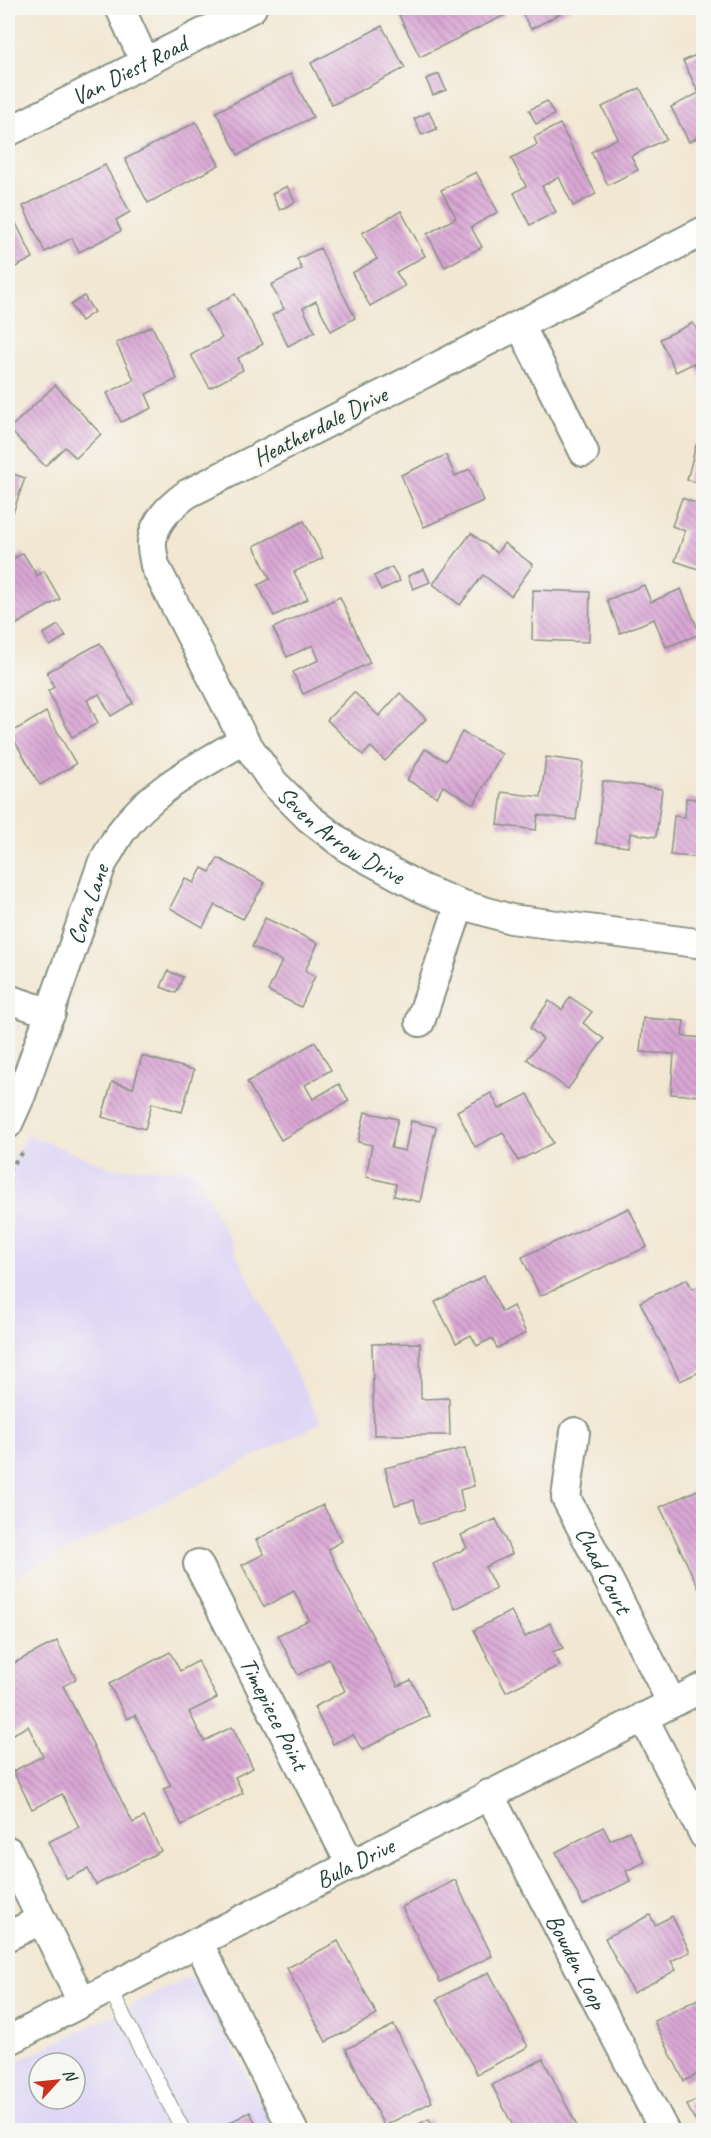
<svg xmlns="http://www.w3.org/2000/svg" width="711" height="2138" viewBox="0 0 711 2138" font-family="Caveat,sans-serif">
<defs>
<pattern id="building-back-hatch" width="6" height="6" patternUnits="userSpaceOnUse" patternTransform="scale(1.5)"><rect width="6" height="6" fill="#daa7d5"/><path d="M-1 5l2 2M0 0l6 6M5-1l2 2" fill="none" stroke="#b089ae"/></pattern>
</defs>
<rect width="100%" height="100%" fill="#f6f6f2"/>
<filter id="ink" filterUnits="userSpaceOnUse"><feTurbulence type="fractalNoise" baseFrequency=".0167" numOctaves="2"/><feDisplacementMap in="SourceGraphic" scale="12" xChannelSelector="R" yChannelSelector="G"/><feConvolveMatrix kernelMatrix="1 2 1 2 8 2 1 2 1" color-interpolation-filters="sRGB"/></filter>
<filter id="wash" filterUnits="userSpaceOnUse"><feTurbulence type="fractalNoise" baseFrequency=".008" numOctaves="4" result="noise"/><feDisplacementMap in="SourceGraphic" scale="24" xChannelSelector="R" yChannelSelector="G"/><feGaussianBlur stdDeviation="1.35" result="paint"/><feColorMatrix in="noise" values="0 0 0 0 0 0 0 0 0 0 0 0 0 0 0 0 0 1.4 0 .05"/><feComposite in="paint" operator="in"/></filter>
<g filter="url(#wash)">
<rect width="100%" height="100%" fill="#f2e7d2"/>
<g fill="#ded5f5" fill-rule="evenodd">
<polygon points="28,1135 112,1168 194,1169 321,1423 8,1580 8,1163"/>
<path d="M186 1979H193L200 1985 274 2130H8V2066ZM39 2063H75V2099H39Z"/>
</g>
<g id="blocks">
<g fill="url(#building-back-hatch)">
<polygon points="415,8 501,8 505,15 420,57 399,15"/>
<polygon points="519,8 571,8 531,29"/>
<polygon points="382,26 405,68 332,105 311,63"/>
<polygon points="704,51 704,134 689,142 671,107 699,93 683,61"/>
<polygon points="291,74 313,117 238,155 216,112"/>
<polygon points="439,74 446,90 433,95 426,79"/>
<polygon points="640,88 666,139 631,156 638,170 608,185 591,152 618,138 602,107"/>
<polygon points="547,101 554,115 536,124 529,110"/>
<polygon points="429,112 437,129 422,135 414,119"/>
<polygon points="196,122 219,165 148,203 125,159"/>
<polygon points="560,124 596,194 573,206 559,177 542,186 556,212 530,225 514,193 526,186 511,158 537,145 534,137"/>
<polygon points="105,165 130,212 116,220 121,231 79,252 72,238 45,252 23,206"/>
<polygon points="476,172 498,212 471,227 482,247 445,267 427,234 456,218 441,190"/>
<polygon points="287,186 295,202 280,210 272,194"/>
<polygon points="401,211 425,256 396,272 405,286 370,306 352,273 377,259 362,233"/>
<polygon points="12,215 33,258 8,271 8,217"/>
<polygon points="320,248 355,318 331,331 316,301 303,308 315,332 288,346 272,315 284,309 271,285 302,269 297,259"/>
<polygon points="235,294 263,344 238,358 243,370 210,388 191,355 222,338 206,310"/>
<polygon points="84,296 94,312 81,321 71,305"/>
<polygon points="693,323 704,344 704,383 694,363 676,372 660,339"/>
<polygon points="152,326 177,379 146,394 152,408 121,422 107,393 134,380 116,343"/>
<polygon points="55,385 101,434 76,458 65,447 45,466 9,429"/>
<polygon points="696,445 704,446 704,484 687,480"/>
<polygon points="446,455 455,476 470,469 483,501 424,527 401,475"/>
<polygon points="8,472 25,478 8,527"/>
<polygon points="682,498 704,506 704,571 675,561 685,531 672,526"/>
<polygon points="304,521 323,558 294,572 308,599 274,616 258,585 270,579 254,546"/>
<polygon points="471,533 497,553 504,543 533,565 511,596 483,575 460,605 433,584"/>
<polygon points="23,553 37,576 44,571 60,599 10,628 8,624 8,562"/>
<polygon points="392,567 400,581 381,590 374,576"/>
<polygon points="424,569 430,582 413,589 408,576"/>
<polygon points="644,585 651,602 681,589 700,634 666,647 654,619 620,633 607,600"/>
<polygon points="533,590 590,592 589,642 532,640"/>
<polygon points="340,597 370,663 303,694 293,672 319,660 313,645 287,657 273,628"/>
<polygon points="58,625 66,636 50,646 43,634"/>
<polygon points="100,643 133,703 111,716 99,694 87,700 98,723 72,737 48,691 54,687 47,672"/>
<polygon points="354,692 379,716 400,693 426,719 385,761 371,747 363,755 327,720"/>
<polygon points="46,712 76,764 40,785 10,733"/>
<polygon points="462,732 502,754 474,804 443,786 437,797 407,780 425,749 446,761"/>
<polygon points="546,757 583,762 576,820 538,815 536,830 498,825 502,792 541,797"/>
<polygon points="603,781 662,789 656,837 630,833 628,847 596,843"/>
<polygon points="686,798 704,800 704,858 670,855 674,816 685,817"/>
<polygon points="218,858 265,883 243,919 215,905 203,927 170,908 185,878 194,883 202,868 210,872"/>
<polygon points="265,918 318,943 305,971 315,976 301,1007 268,991 282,961 252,947"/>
<polygon points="168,971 183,977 176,993 161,987"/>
<polygon points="570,997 592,1012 583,1023 604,1039 568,1089 527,1059 543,1039 530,1028 549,1001 562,1010"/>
<polygon points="643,1018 684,1021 682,1036 704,1038 704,1096 671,1094 674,1054 640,1052"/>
<polygon points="315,1042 331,1070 305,1085 313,1099 339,1084 349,1101 281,1140 247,1082"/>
<polygon points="142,1056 194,1070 182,1112 152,1103 145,1129 102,1117 112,1082 133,1088"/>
<polygon points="491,1093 499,1109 528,1094 553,1143 518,1161 503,1132 475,1147 457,1111"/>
<polygon points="365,1112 398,1119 391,1148 405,1151 411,1121 436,1127 420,1202 394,1196 396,1184 366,1177 372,1145 358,1142"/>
<polygon points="629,1208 647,1247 540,1296 522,1257"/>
<polygon points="484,1276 502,1312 513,1306 526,1333 497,1348 492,1338 477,1346 471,1335 456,1343 435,1302"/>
<polygon points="687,1279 692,1289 704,1284 704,1370 680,1381 640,1302"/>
<polygon points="420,1343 421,1399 449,1398 450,1435 374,1435 372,1344"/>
<polygon points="465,1448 474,1486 460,1490 464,1511 420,1524 414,1500 395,1505 385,1468"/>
<polygon points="704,1487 704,1592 701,1593 660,1507"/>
<polygon points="323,1505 342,1541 328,1549 398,1686 411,1680 429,1716 362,1750 353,1734 333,1744 314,1707 345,1691 329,1659 298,1675 278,1635 309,1620 294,1591 264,1607 242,1565 264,1554 256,1540"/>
<polygon points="496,1519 512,1554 485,1567 496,1589 455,1609 433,1564 467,1548 461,1535"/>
<polygon points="511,1611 525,1637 550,1623 563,1648 552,1652 560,1665 506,1692 474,1630"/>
<polygon points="57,1641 76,1679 63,1686 133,1823 144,1817 161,1851 96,1885 88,1869 67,1879 48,1842 79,1827 62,1794 32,1809 13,1771 43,1756 28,1726 8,1737 8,1666"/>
<polygon points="170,1652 180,1671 198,1661 217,1698 189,1712 204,1741 232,1727 253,1768 235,1777 243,1793 182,1825 163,1789 171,1786 135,1715 127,1719 109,1684"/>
<polygon points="603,1827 610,1840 629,1831 645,1862 626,1871 630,1881 583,1905 556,1852"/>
<polygon points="455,1880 492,1956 440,1982 402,1907"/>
<polygon points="650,1915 655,1925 672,1916 690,1952 671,1961 676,1970 633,1993 605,1938"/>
<polygon points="338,1941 377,2015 326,2042 287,1968"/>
<polygon points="489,1972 528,2047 477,2074 437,1999"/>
<polygon points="704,1996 704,2071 684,2081 654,2021"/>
<polygon points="394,2025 432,2102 384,2126 346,2049"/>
<polygon points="543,2059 579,2130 515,2130 492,2085"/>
<polygon points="704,2096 704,2130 700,2130 687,2105"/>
<polygon points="250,2112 259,2130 214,2130"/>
<polygon points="429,2119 435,2130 406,2130"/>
</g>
</g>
</g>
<g filter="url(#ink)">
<use href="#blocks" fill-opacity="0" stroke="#889283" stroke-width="1.5"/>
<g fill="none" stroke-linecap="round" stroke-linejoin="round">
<defs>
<polyline id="service" points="109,1988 183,2130"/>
<g id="minor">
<polyline points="120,8 145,62"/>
<path id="s1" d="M8 132 252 8"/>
<path id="s2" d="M704 231 187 494C171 506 155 520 152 541 151 549 154 558 155 566L244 740 273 782 309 818 349 849 423 889 460 904 511 919 704 944"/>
<polyline points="520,325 584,452"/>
<polyline points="8,999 51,1013"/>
<polyline points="420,1022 460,904"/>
<path id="s3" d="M8 1124 21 1095 102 864C108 854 114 842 121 832 151 790 200 766 244 740"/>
<path id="s4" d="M575 1432 566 1498 672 1703"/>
<path id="s5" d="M198 1564 351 1865"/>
<polyline points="643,1717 704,1835"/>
<path id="s6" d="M489 1794 664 2130"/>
<polyline points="8,1851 82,2002"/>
<polyline points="8,1936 41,1920"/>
<polyline points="198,1942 293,2130"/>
<path id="s7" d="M8 2041 198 1942 704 1687"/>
</g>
</defs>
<use href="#service" stroke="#889283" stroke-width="16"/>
<use href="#minor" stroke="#889283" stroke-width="32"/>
<polyline stroke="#889283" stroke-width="4" stroke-dasharray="4.5 4.5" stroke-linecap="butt" points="8,1170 25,1150"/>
<use href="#service" stroke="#fff" stroke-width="14"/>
<use href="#minor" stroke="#fff" stroke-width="28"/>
</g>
</g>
<g text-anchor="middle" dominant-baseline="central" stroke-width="4.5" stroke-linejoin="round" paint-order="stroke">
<g font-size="24" fill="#1f3d34" stroke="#f6f6f2">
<text stroke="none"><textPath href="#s1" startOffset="136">Van Diest Road</textPath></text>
<text transform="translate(320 426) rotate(-27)">Heatherdale Drive</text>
<text stroke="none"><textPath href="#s2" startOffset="999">Seven Arrow Drive</textPath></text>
<text stroke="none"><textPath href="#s3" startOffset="234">Cora Lane</textPath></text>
<text stroke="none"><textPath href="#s4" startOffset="148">Chad Court</textPath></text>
<text stroke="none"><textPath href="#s5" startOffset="168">Timepiece Point</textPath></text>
<text stroke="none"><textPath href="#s7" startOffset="390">Bula Drive</textPath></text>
<text stroke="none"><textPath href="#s6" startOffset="189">Bowden Loop</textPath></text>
</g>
</g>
<rect width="711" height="2138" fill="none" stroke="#f6f6f2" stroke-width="30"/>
<g transform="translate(57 2081) rotate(63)"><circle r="28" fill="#f6f6f2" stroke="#a0aca6" stroke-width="1.5"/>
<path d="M0-4.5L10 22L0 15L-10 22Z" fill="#c8321e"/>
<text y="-9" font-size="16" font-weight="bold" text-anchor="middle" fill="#1f3d34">N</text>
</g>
</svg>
